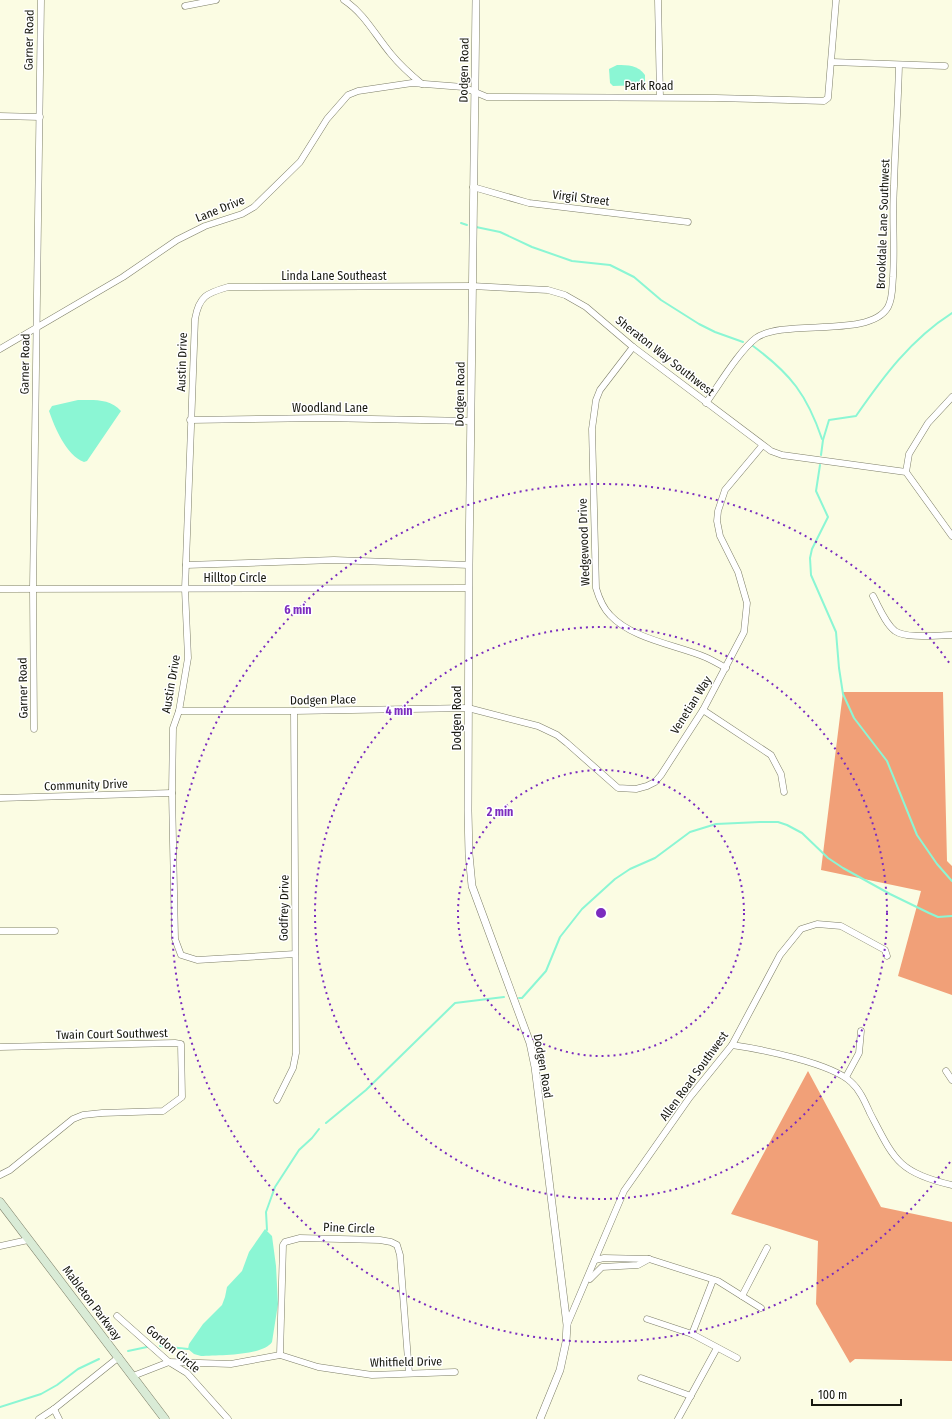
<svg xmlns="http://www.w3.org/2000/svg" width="952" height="1419" viewBox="0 0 952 1419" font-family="'Fira Sans Condensed',sans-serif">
<rect width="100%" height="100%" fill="#fbfce3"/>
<g fill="#f1a078">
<polygon points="843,692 943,692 947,861 952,866 952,995 898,976 921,891 821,870"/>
<polygon points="808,1071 881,1207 952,1222 952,1361 855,1359 850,1363 816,1304 818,1241 731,1214"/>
</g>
<g fill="#8bf6d4">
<path d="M617 65C628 65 638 65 645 75V84L642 85 613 86 610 83 609 69Z"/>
<path d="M78 400C93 400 110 398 121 411L87 461 84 462C66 455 55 428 49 411L52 406Z"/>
<path d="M265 1229 272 1236 276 1266 278 1304 272 1342C263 1356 218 1355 201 1356L194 1354 188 1349 189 1344 203 1324 222 1305 225 1297 227 1287 242 1271 249 1252Z"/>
</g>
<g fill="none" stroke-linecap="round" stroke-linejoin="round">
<g stroke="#8bf6d4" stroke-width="2">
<polyline points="461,223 467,225"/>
<polyline points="476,227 500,232 532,247 572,261 610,265 634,277 661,300 699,324 715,332 743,342"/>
<path d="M753 346C791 374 807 395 822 439"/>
<path d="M821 455 823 440 829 420 856 416C883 377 911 339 952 313"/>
<polyline points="820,465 816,491 828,517 812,549 810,558 811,575 836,632 839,668 843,694 854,718 887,761 917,835 937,864 952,881"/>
<polyline points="519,998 522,998 546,971 560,937 582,909 615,879 630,869 655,858 690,832 716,824 760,822 778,822 787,825 802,833 828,858 843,868 890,894 929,913 938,917 952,916"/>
<polyline points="326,1123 366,1090 455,1003 504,997"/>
<polyline points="267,1230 266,1212 275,1187 299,1150 312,1138 319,1129"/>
<polyline points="160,1346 188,1349"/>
<polyline points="128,1351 147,1347"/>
<polyline points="0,1407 41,1394 57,1385 78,1369 99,1359"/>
</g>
<defs>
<g id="minor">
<path d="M344 0C365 14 375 35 391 54 400 65 411 75 422 84"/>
<polyline points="658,0 660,97"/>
<polyline points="185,6 216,0"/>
<polyline points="832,62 945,66"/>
<polyline points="0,116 40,117"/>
<polyline points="473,187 529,203 688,222"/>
<path d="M633 347 600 390 596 400 592 429 596 588C599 598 603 608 610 615 632 639 676 645 705 657 712 660 719 664 726 668"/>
<polyline points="0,349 123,277 177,240 205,226 242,214 254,207 300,162 327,119 348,95 358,91 412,83 463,87 487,97 716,98 824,101 828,98 836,0"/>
<path d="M706 403C719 385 739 351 756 338 784 318 870 339 888 307 893 298 892 287 893 277 895 247 892 217 894 186 895 146 898 106 899 65"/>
<polyline points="190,420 323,418 470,421"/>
<polyline points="906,472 909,454 928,423 952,397"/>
<polyline points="186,565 334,560 469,565"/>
<polyline points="0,589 469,588"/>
<path d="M873 596C879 607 885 623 895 631 906 639 939 635 952 635"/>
<polyline points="703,710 771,755 781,774 784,792"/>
<polyline points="179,711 294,711 468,708 538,726 557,735 567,743 618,788 636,789 647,786 655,782 661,775 703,710 744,632 747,603 738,572 720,536 717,521 718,511 725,490 762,446"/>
<polyline points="34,729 33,589 41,0"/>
<polyline points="0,798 172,793"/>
<polyline points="0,931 55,931"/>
<path d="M295 954 197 960 181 955 175 939 172 793 173 728 179 711 188 658 185 589 195 319C199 296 207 293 228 287L472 286 548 290 565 295 586 307 633 347 771 451 782 455 906 472 952 536"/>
<path d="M732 1045C760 1049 831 1063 851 1082 860 1090 865 1102 870 1113 894 1159 898 1173 952 1185"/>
<polyline points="0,1047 175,1043 181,1044 182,1097 163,1111 102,1113 83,1115 73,1119 10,1170 0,1175"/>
<polyline points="946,1071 952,1080"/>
<polyline points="846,1077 859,1053 861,1031"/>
<polyline points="277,1100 293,1068 296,1053 294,711"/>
<polyline points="0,1246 28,1240"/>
<polyline points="595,1260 604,1258 649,1259 718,1281 761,1308"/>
<polyline points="590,1279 602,1267 638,1265 649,1259"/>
<polyline points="742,1296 767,1248"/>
<polyline points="117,1316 169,1362 187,1373 228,1419"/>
<polyline points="647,1319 692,1334 737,1358"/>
<polyline points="567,1325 624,1191 690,1097 732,1045 780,955 801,929 817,924 841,926 885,950 887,956"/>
<polyline points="692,1334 713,1280"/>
<polyline points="280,1355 283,1245 285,1242 300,1238 380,1240 391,1242 397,1245 400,1255 409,1373"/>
<polyline points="133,1376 169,1362 231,1364 280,1355 318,1367 372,1375 455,1372"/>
<polyline points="641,1378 691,1396"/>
<polyline points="54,1409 59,1419"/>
<polyline points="39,1419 54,1409 119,1357"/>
<polyline points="678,1419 717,1348"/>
</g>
<polyline id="tertiary" points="476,0 469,565 468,811 469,854 472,886 530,1043 535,1067 567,1325 566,1342 560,1370 540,1419"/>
<polyline id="secondary" points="0,1202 165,1419"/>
</defs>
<use href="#minor" stroke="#7d7e68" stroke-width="7"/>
<use href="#tertiary" stroke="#7d7e68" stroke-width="8"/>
<use href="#secondary" stroke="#7d7e68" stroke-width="9"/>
<use href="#minor" stroke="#fff" stroke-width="6"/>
<use href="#tertiary" stroke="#fff" stroke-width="7"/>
<use href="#secondary" stroke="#d9ebd6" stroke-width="8"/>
</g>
<g fill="none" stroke="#7b2cbf" stroke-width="2" stroke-dasharray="2 4">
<circle cx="601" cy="913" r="143"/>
<circle cx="601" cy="913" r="286"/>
<path d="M950 1162A429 429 0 1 1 950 664"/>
</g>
<g text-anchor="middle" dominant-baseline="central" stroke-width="3" stroke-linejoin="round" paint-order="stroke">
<g font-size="12" fill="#16170e" stroke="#fff">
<text transform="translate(29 40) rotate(-89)">Garner Road</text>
<text transform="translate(464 70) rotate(-89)">Dodgen Road</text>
<text x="649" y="86">Park Road</text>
<text transform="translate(581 198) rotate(7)">Virgil Street</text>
<text transform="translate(220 209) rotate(-22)">Lane Drive</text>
<text transform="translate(883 224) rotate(-88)">Brookdale Lane Southwest</text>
<text x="334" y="276">Linda Lane Southeast</text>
<text transform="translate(665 356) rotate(38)">Sheraton Way Southwest</text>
<text transform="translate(182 362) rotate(-88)">Austin Drive</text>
<text transform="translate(25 364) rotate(-89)">Garner Road</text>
<text transform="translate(460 394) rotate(-89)">Dodgen Road</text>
<text x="330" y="408">Woodland Lane</text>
<text transform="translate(584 542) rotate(-92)">Wedgewood Drive</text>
<text x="235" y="578">Hilltop Circle</text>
<text transform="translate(171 684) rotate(-80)">Austin Drive</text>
<text transform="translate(23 688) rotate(-91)">Garner Road</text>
<text transform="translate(323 700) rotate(-1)">Dodgen Place</text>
<text transform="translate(691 705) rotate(-58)">Venetian Way</text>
<text transform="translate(457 718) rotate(-90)">Dodgen Road</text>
<text transform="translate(86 785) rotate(-2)">Community Drive</text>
<text transform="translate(284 908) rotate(-89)">Godfrey Drive</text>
<text transform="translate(112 1034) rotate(-1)">Twain Court Southwest</text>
<text transform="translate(543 1066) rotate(80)">Dodgen Road</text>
<text transform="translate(694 1076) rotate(-54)">Allen Road Southwest</text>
<text transform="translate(349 1228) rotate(2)">Pine Circle</text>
<text transform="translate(92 1303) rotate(53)">Mableton Parkway</text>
<text transform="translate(173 1349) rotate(40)">Gordon Circle</text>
<text transform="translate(406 1362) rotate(-1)">Whitfield Drive</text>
</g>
</g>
<circle cx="601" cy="913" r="6" fill="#7b2cbf" stroke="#fff" stroke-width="2"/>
<g font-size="12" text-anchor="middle" font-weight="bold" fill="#7b2cbf" stroke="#fff" stroke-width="3" stroke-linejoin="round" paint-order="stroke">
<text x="298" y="614">6 min</text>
<text x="399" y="715">4 min</text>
<text x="500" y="816">2 min</text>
</g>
<path d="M812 1399v6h89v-6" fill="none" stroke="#16170e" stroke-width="2"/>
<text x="818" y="1399" font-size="12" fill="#16170e" stroke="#ffffff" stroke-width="3" paint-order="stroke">100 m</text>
</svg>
